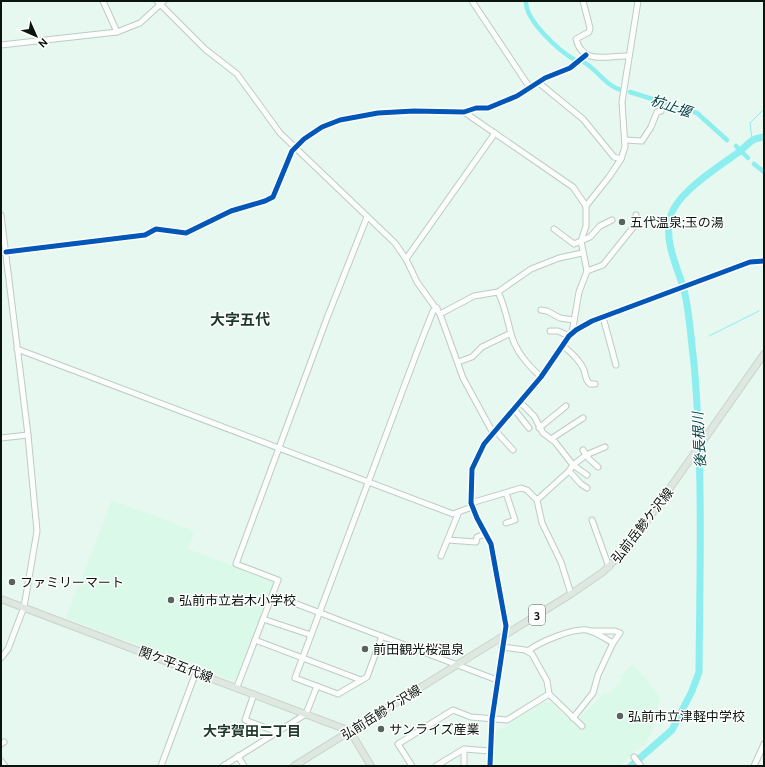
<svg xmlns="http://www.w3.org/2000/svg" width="765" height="767" viewBox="0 0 765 767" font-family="Cabin,'Noto Sans JP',sans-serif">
<rect width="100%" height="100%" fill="#e6f8ef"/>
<g fill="#daf9e8">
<polygon points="112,500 192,530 194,533 188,549 275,582 239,678 235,681 66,618"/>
<polygon points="633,664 660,696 652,733 649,736 646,744 635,751 619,766 498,766 494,764 495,731 505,727 544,702 552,703 569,720 576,717 579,719 605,692 608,694 622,680 620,677"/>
</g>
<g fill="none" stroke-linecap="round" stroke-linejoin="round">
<g stroke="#8ceeef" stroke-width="1">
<polyline points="752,140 750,123 764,109"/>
<polyline points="709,336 759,311"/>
<polyline points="691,339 695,338"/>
</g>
<g stroke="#8ceeef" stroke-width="4.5">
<path d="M526 1C525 20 559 51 575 60"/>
<path d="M580 60C596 67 605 86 621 90"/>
<polyline points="630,92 697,113 727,140"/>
<polyline points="736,146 748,158"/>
<polyline points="754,164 764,172"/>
</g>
<path stroke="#8ceeef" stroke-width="7" d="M631 766 672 730 692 691 699 672C700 569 703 466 694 363 691 341 690 317 685 294 679 269 664 245 670 218 676 193 718 167 739 152 743 149 748 143 753 140 756 138 760 138 764 137"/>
<defs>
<g id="minor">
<polyline points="103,1 117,32"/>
<polyline points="157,1 205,49 237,74 280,133 395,243 406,259 417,282 440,314 463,378 493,433"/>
<polyline points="472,1 530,88"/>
<path d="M583 1 590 28 589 32 576 39C583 66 608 55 628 56"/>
<polyline points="1,45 117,32 140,23 164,1"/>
<polyline points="539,83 583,119 614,157 621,159"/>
<polyline points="464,112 573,187 586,206 586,226 581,241 587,271 579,292 572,333"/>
<polyline points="625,140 642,141 651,127 657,112 661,111"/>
<polyline points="586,206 609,177 621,159 625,147 622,102 638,1"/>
<polyline points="1,215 28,435 37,531 24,607 8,649 1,658"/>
<polyline points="554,229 574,244 590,237 600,226 612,220"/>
<polyline points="6,252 145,235 156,229 186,233 231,211 265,201 273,197 292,151 304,139 322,127 340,120 378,113 414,111 464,112 476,108 488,108 517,96 545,78 570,68 586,55"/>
<polyline points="406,259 495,133"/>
<polyline points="587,271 603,265 635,225 636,215"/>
<path d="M498 292C505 306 507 319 511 334 516 352 528 365 541 377"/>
<polyline points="541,310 547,311 560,318 574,320"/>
<polyline points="440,314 474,296 498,292 531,269 559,258 582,253"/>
<polyline points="603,317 616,365"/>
<polyline points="550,331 558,331 569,336"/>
<path d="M563 346C571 352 580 361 584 370 586 376 585 380 590 384H595"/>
<polyline points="17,349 453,514 472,507"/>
<polyline points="458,362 472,357 482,347 511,333"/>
<polyline points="520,402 534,416 543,433 555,442 573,465 569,471 537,500"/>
<polyline points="514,409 529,428"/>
<polyline points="539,428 566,406"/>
<polyline points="495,430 513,450"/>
<polyline points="1,438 28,435"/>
<polyline points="551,439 583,418"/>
<polyline points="583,450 589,459 598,467"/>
<polyline points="569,471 581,484 587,488"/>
<polyline points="587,475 573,465 586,455 605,447"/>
<polyline points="506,493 515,520 506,523"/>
<polyline points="471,503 521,488 527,490 537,500 542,523 561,562 571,594"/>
<polyline points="592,520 609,567"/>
<polyline points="448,540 476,542 477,537 485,534"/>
<polyline points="441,556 458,514"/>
<polyline points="273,595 497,680"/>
<polyline points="263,619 311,635"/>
<polyline points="591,631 615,631 620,633 613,643"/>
<polyline points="382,636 367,677 338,694 295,678 417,352 433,311 437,308"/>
<polyline points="255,640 361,680"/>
<polyline points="502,647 525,650 532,654 547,681 549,694 582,726"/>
<path d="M528 651C539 642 573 628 587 630 596 632 606 639 613 643L598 675 593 693 573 718"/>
<polyline points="237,687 278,580 236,564 327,318 367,217"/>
<polyline points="254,694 245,720 277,732"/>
<polyline points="1,744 4,742"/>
<polyline points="238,756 244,766"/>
<polyline points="634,757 641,766"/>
<polyline points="1,761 5,766"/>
<polyline points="161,766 196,672"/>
<polyline points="223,766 306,714 317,686"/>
<polyline points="412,766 398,744 453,710 471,717 507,720 549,694"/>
<polyline points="436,766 464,749 491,751"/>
<polyline points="464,766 464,749"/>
<polyline points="490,766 492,719 506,626 491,544 477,518 471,503 472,469 484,444 541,377 569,336 576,330 592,321 750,262 764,261"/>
<polyline points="754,766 764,744"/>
</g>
<g id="major">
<polyline points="1,599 350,731"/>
<polyline points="350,731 371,766"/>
<polyline points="294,766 571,594 603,572 630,545 764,354"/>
</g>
</defs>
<use href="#minor" stroke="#becbc5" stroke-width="7"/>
<use href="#major" stroke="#cad2ce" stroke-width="8"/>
<use href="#minor" stroke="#fbfefd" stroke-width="5"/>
<use href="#major" stroke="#dee8e0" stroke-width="6"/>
<defs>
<g id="cycleway">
<polyline points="6,252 145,235 156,229 186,233 231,211 265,201 273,197 292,151 304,139 322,127 340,120 378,113 414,111 464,112 476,108 488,108 517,96 545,78 570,68 586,55"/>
<polyline points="490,766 492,719 506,626 491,544 477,518 471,503 472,469 484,444 541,377 569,336 576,330 592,321 750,262 764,261"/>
</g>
</defs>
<use href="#cycleway" stroke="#fff" stroke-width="8"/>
<use href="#cycleway" stroke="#0057b8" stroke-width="5"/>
</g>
<g fill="#57645d" stroke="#fff" stroke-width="1.5">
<circle cx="622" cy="222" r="4"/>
<circle cx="12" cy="582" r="4"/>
<circle cx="171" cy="600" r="4"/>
<circle cx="365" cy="649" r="4"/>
<circle cx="620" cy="716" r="4"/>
<circle cx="381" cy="729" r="4"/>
</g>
<g text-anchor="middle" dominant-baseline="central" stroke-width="3" stroke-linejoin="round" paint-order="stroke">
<rect fill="#fff" stroke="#545b57" stroke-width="1" x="529" y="605" width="16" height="20" rx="3"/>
<g font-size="12" font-weight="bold" fill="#0a150f">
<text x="537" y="615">3</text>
</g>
<g font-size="13" fill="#0a150f" stroke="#fff" text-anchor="start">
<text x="630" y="222">五代温泉;玉の湯</text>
<text x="20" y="582">ファミリーマート</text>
<text x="179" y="600">弘前市立岩木小学校</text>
<text x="373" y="649">前田観光桜温泉</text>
<text x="628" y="716">弘前市立津軽中学校</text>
<text x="389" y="729">サンライズ産業</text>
</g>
<g font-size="13" fill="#0a150f" stroke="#fff">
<text transform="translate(642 525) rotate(-52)">弘前岳鰺ケ沢線</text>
<text transform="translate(176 664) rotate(21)">関ケ平五代線</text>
<text transform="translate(381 712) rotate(-32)">弘前岳鰺ケ沢線</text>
</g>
<g font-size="14" font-style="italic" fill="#054548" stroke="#fff">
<text transform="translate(671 106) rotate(18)">杭止堰</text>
<text transform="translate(699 440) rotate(-93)">後長根川</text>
</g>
<g font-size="14" font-weight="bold" fill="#1e382b" stroke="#fff">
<text x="252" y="731">大字賀田二丁目</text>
</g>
<g font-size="15" font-weight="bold" fill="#1e382b" stroke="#fff">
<text x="240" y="320">大字五代</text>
</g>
</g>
<rect width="765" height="767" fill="none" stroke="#0a150f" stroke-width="4"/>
<g transform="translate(36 36) rotate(135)" stroke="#ffffff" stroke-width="3" paint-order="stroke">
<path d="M0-3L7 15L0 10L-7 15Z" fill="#0a150f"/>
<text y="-6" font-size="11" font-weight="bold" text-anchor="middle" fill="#0a150f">N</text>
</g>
</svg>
